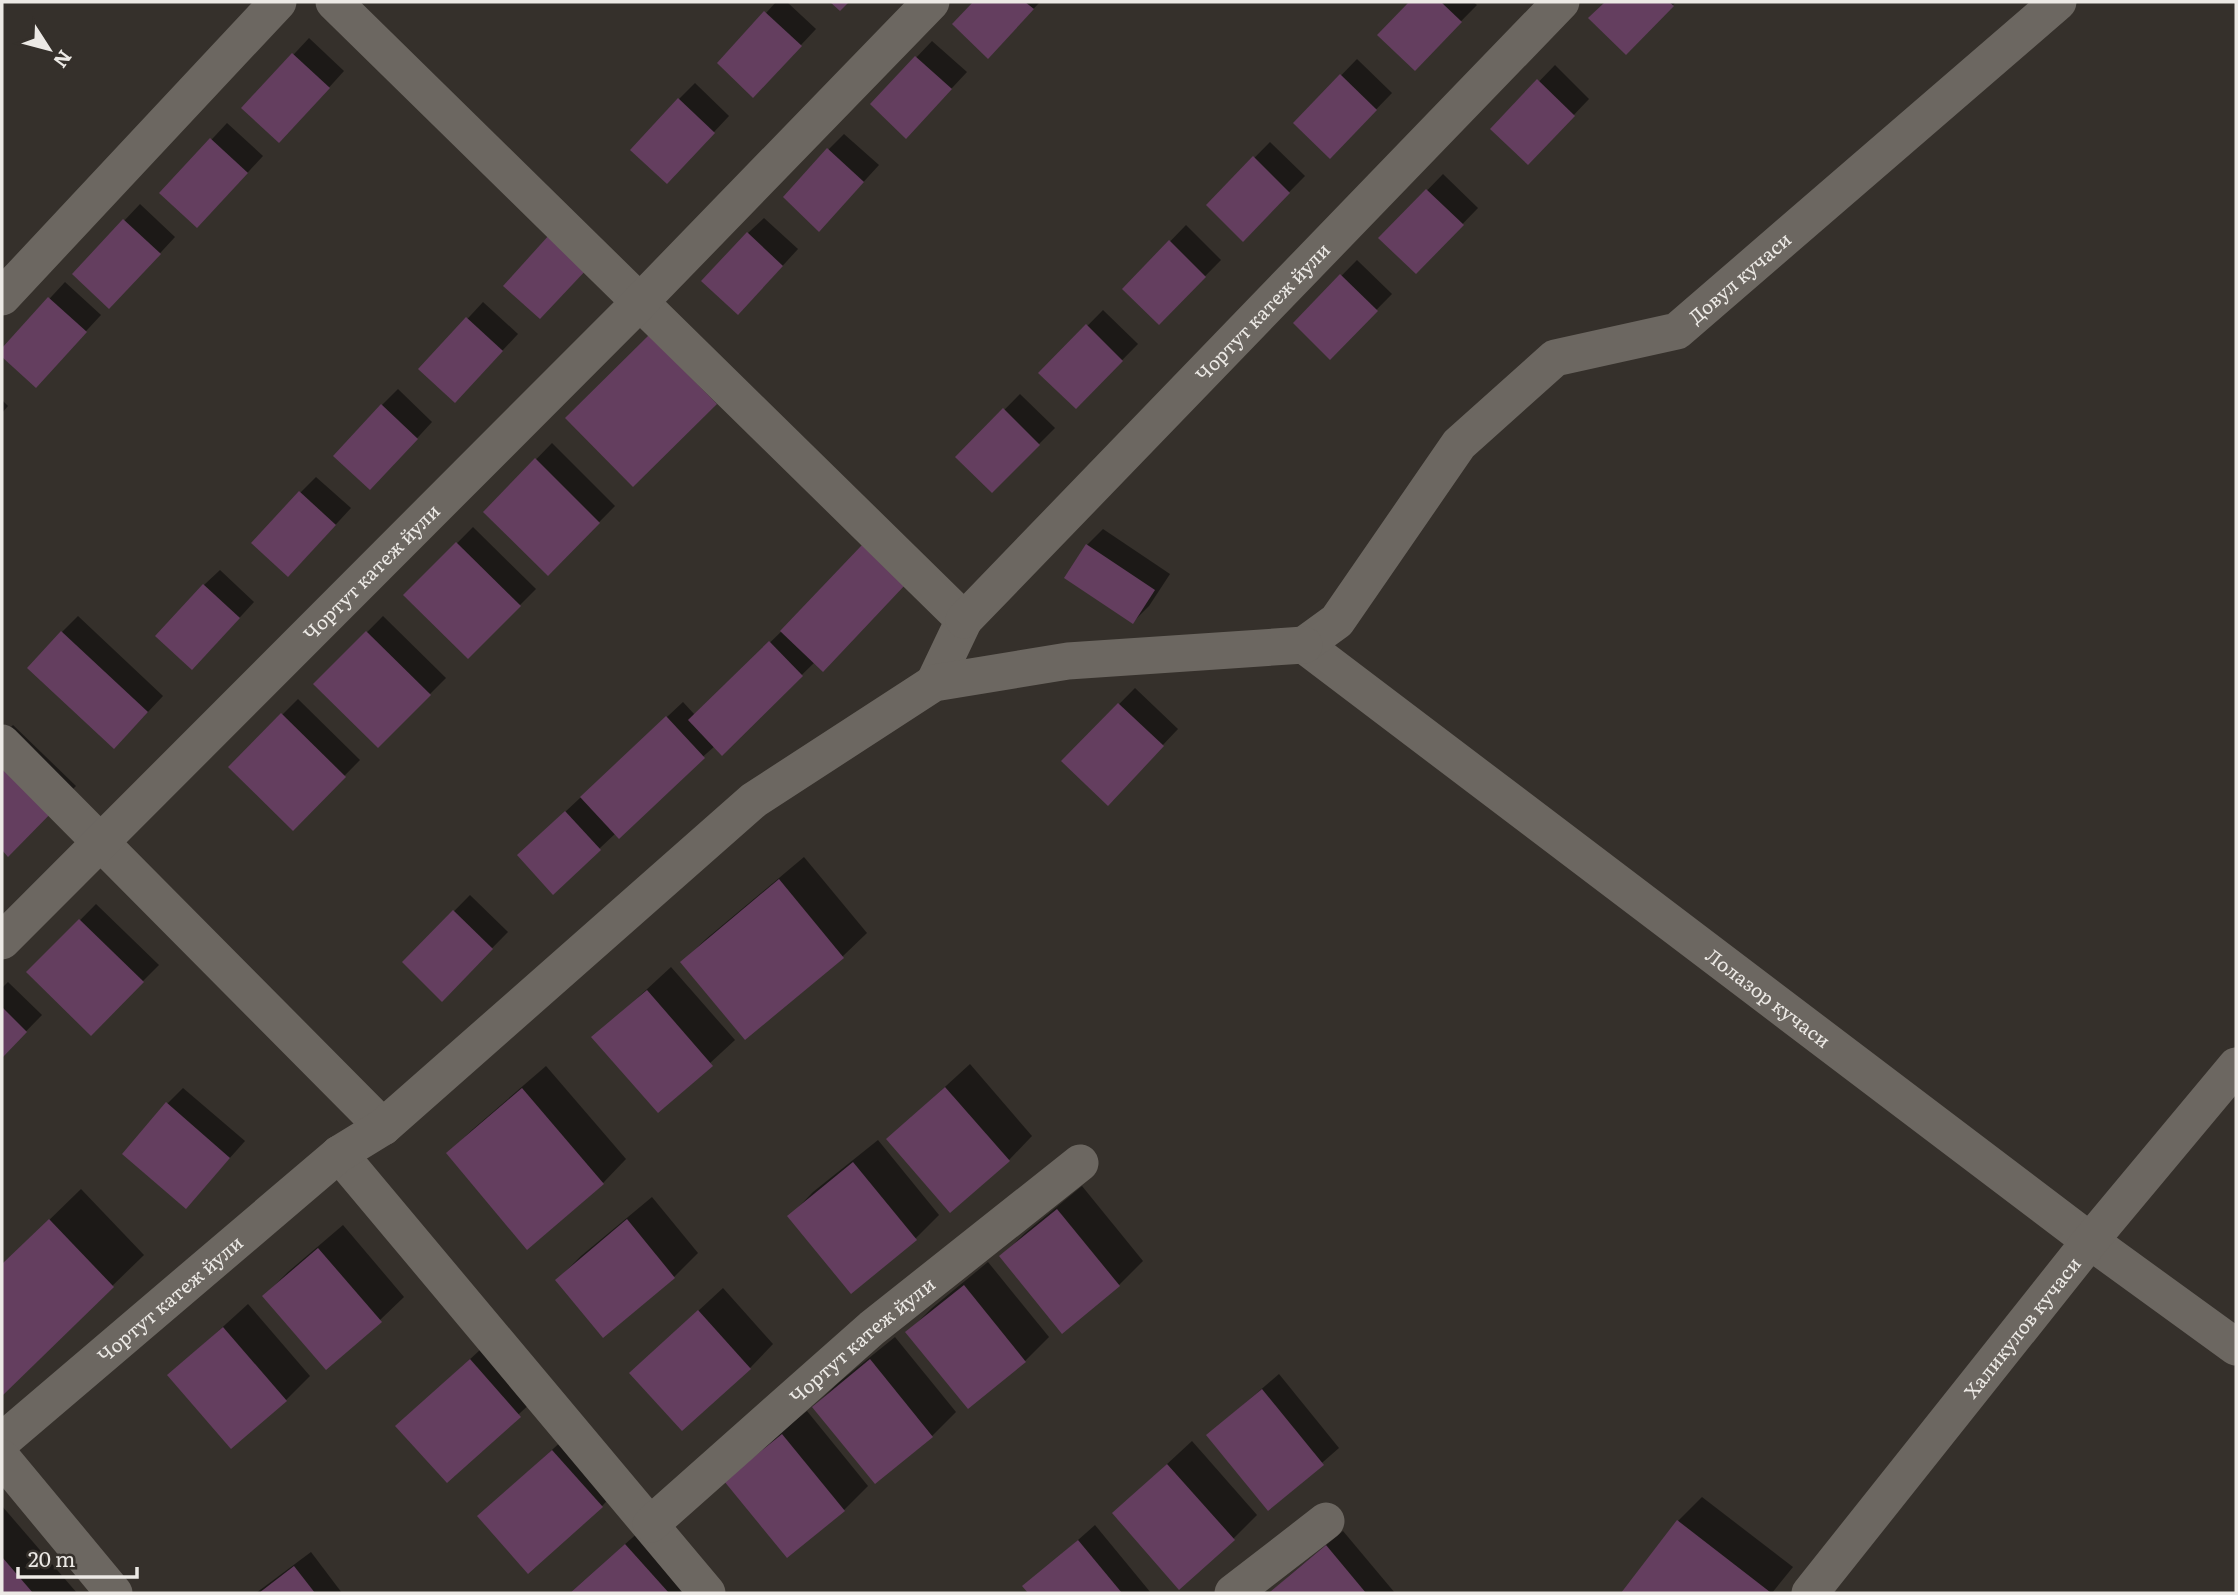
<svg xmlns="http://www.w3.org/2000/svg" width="2238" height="1595" viewBox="0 0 2238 1595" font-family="Literata,serif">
<rect width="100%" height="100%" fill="#35302b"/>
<g fill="#0007">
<polygon points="776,2 787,2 816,29 769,79 766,13"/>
<polygon points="975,2 1040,2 1004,40 954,24"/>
<polygon points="1411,2 1473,2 1477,5 1415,68 1380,35"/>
<polygon points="1607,2 1676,2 1626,52 1591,18"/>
<polygon points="309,38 344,71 295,125 244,108"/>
<polygon points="932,41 967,72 922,120 872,104"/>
<polygon points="1357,59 1392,93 1330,157 1295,123"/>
<polygon points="1555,65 1589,99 1528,163 1493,129"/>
<polygon points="695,83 729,116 682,166 679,99"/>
<polygon points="227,123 263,156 213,210 162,193"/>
<polygon points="844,134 879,165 835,213 829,149"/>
<polygon points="1270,142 1305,176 1243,239 1208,205"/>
<polygon points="1443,174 1478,208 1416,272 1381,238"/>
<polygon points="140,204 175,237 125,291 74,274"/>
<polygon points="764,218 798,249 754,297 748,233"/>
<polygon points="1186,225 1221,260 1159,323 1124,289"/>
<polygon points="1357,260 1392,294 1330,357 1295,323"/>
<polygon points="65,282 101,315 36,385 2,354 2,350"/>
<polygon points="483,302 518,334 471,384 421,369"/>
<polygon points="1103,310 1138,344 1076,407 1041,373"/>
<polygon points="398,389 432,422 386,472 382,405"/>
<polygon points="1020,394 1055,428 992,491 958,457"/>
<polygon points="2,400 8,406 2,413"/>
<polygon points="552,443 615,506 548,574 485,512"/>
<polygon points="316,477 351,508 304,559 300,493"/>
<polygon points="473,527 536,589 468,657 406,595"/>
<polygon points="1103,529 1170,574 1149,606 1133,622 1087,545"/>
<polygon points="220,570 254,602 208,652 204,585"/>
<polygon points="78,616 163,696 130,731 62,632"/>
<polygon points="383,616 446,678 378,746 316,684"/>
<polygon points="786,627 815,662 722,753 715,746 616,833 553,892 535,840 683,702 695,715"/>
<polygon points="1135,688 1178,729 1123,787 1063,761"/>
<polygon points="298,699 360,760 293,828 230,767"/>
<polygon points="13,725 76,786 8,854 2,848 2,736"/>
<polygon points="804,857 867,933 843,956 745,1038 682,962 706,939"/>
<polygon points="470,895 508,932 442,999 404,962"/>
<polygon points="96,904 159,965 91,1033 29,972"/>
<polygon points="671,967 735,1040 658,1111 594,1038"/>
<polygon points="8,982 42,1015 2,1056 2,988"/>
<polygon points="970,1064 1032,1136 1009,1160 888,1139"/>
<polygon points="546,1066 626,1159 603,1183 448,1153 472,1130"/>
<polygon points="183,1088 245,1141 186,1207 167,1104"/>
<polygon points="878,1140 939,1215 916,1238 790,1216 813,1192"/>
<polygon points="1082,1186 1143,1261 1119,1285 1001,1256 1025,1233"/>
<polygon points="81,1189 144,1255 2,1393 2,1266"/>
<polygon points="652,1197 698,1253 674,1277 557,1280 581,1256"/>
<polygon points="343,1225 404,1297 380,1320 264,1296 288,1272"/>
<polygon points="988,1262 1049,1337 1025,1361 968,1407 908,1332 932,1308"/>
<polygon points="723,1288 773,1344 750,1368 631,1373"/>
<polygon points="248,1304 310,1376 286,1400 170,1375"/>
<polygon points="495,1336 544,1391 447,1480 398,1426"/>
<polygon points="895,1337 956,1412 932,1436 875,1482 814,1407 838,1383"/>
<polygon points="1279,1374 1339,1448 1269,1509 1208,1435"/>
<polygon points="807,1411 868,1486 844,1510 787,1556 750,1457"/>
<polygon points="577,1427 625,1482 602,1506 480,1516"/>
<polygon points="1192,1441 1257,1515 1233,1539 1114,1513"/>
<polygon points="1702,1497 1793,1567 1772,1593 1623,1593 1678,1521"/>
<polygon points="2,1506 77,1593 2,1593"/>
<polygon points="650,1522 699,1577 683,1593 570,1593"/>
<polygon points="1095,1525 1151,1593 1030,1593 1025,1587"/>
<polygon points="1343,1531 1395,1593 1274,1593 1273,1592 1289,1576"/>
<polygon points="311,1552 342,1593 256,1593"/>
</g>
<g fill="#643e5f">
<polygon points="830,2 849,2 840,11"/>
<polygon points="973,2 1025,2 1034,9 988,59 952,24"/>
<polygon points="1409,2 1441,2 1462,22 1415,71 1377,35"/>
<polygon points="1605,2 1669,2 1674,6 1626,55 1588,18"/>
<polygon points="764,11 802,46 753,98 717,63"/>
<polygon points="292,53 330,88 279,143 241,108"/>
<polygon points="915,56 952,89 906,139 870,104"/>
<polygon points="1340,74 1377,110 1330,159 1293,123"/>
<polygon points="1537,79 1575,116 1528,165 1490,129"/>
<polygon points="678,98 715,133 667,184 630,150"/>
<polygon points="210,138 248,173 197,228 159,193"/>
<polygon points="827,148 864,182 819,232 783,197"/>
<polygon points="1253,156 1290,193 1243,242 1206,205"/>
<polygon points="1426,189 1464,225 1416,274 1378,238"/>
<polygon points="123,219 161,254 109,309 72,274"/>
<polygon points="747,232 783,266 738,315 701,281"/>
<polygon points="550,234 588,268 540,319 503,286"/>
<polygon points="1169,240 1206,277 1159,325 1122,289"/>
<polygon points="1340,274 1378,311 1330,360 1293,323"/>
<polygon points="48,297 87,332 36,388 2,357 2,348"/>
<polygon points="466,317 503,351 455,403 418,369"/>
<polygon points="1086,324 1123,361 1076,409 1038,373"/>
<polygon points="649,335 717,404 633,487 565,418"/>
<polygon points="381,404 418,439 370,490 333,456"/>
<polygon points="1003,408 1040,445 992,493 955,457"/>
<polygon points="535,458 600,523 548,576 483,512"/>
<polygon points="299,491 336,525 288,577 251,543"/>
<polygon points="456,542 521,606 468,659 403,595"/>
<polygon points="1086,544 1155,590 1133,624 1064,578"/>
<polygon points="862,545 905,585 823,672 780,631"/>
<polygon points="203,584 240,618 192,670 155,636"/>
<polygon points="61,631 148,712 114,749 27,668"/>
<polygon points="366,631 431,695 378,748 313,684"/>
<polygon points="769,641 803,676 722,756 688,720"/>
<polygon points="1118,703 1164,746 1108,806 1061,761"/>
<polygon points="281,713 346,777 293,831 228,767"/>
<polygon points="666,716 705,758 619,839 580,797"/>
<polygon points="2,745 61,803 8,857 2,850"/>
<polygon points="565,811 601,850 553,895 517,855"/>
<polygon points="779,879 844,958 745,1040 680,962"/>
<polygon points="453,910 493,949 442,1002 402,962"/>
<polygon points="79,919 144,982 91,1036 26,972"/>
<polygon points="647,990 713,1066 658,1113 591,1037"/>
<polygon points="2,1007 27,1032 2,1058"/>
<polygon points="945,1087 1010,1161 950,1213 886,1139"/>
<polygon points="522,1088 604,1184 527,1250 446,1153"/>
<polygon points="166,1102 230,1158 186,1209 122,1154"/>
<polygon points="853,1162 917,1240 851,1294 787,1216"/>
<polygon points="1057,1209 1120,1286 1062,1334 999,1256"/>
<polygon points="49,1219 114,1287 2,1396 2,1264"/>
<polygon points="627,1219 675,1278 603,1338 555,1280"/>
<polygon points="318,1248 382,1322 326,1370 262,1296"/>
<polygon points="964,1285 1026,1362 968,1409 905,1332"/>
<polygon points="698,1310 751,1369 682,1431 629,1373"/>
<polygon points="223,1327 287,1401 231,1449 167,1375"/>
<polygon points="470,1359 521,1417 447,1483 395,1426"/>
<polygon points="870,1359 933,1437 875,1484 812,1407"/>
<polygon points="1262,1389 1324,1465 1268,1511 1206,1435"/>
<polygon points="782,1434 845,1511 787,1558 724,1481"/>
<polygon points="552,1450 603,1507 528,1574 477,1516"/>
<polygon points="1167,1464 1235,1540 1179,1590 1112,1513"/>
<polygon points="1677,1520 1770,1592 1769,1593 1621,1593"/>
<polygon points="1078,1540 1122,1593 1028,1593 1022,1586"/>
<polygon points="625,1544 669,1593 570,1593"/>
<polygon points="1326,1545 1366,1593 1272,1593 1270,1592"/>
<polygon points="2,1557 33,1593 2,1593"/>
<polygon points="294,1566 315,1593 259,1593"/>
</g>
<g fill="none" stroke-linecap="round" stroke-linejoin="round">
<g stroke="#6c6761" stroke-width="37">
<polyline points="334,2 964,620 934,683"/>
<polyline points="2,297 278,2"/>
<path id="s1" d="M964 620 1561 2"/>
<path id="s2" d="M1304 645 2090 1241 2236 1347"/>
<path id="s3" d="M1304 645 1337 621 1459 444 1555 358 1677 331 2058 2"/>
<polyline points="2,743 383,1127"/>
<path id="s4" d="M2 941 640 302 931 2"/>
<polyline points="339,1154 707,1593"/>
<path id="s5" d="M2 1441 339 1154 383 1127 754 800 934 683 1068 661 1304 645"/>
<polyline points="2,1458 114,1593"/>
<path id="s6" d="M651 1524 872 1328 1080 1163"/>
<polyline points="1233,1593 1326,1521"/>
<path id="s7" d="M1810 1593 2090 1241 2236 1066"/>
</g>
</g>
<g text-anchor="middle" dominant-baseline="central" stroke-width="7" stroke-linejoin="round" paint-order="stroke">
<g font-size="19" fill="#ece9e5" stroke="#35302b">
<text stroke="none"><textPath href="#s3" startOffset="592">Довул кучаси</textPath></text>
<text stroke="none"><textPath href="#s1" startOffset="429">Чортут катеж йули</textPath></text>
<text stroke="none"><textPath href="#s4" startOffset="522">Чортут катеж йули</textPath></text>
<text stroke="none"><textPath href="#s2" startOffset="583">Лолазор кучаси</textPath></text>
<text stroke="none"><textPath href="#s5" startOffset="220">Чортут катеж йули</textPath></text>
<text stroke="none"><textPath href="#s7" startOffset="340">Халикулов кучаси</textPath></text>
<text stroke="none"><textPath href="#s6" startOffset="280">Чортут катеж йули</textPath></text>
</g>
</g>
<rect width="2238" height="1595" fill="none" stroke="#ece9e5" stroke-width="7"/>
<g transform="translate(49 49) rotate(126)" stroke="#35302b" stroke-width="5" paint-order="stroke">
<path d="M0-5L12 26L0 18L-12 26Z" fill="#ece9e5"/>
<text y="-10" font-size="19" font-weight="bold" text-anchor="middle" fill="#ece9e5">N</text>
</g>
<path d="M18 1567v10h119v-10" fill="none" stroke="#ece9e5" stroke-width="3.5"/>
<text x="28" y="1567" font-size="21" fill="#ece9e5" stroke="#35302b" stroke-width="5" paint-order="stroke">20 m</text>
</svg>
